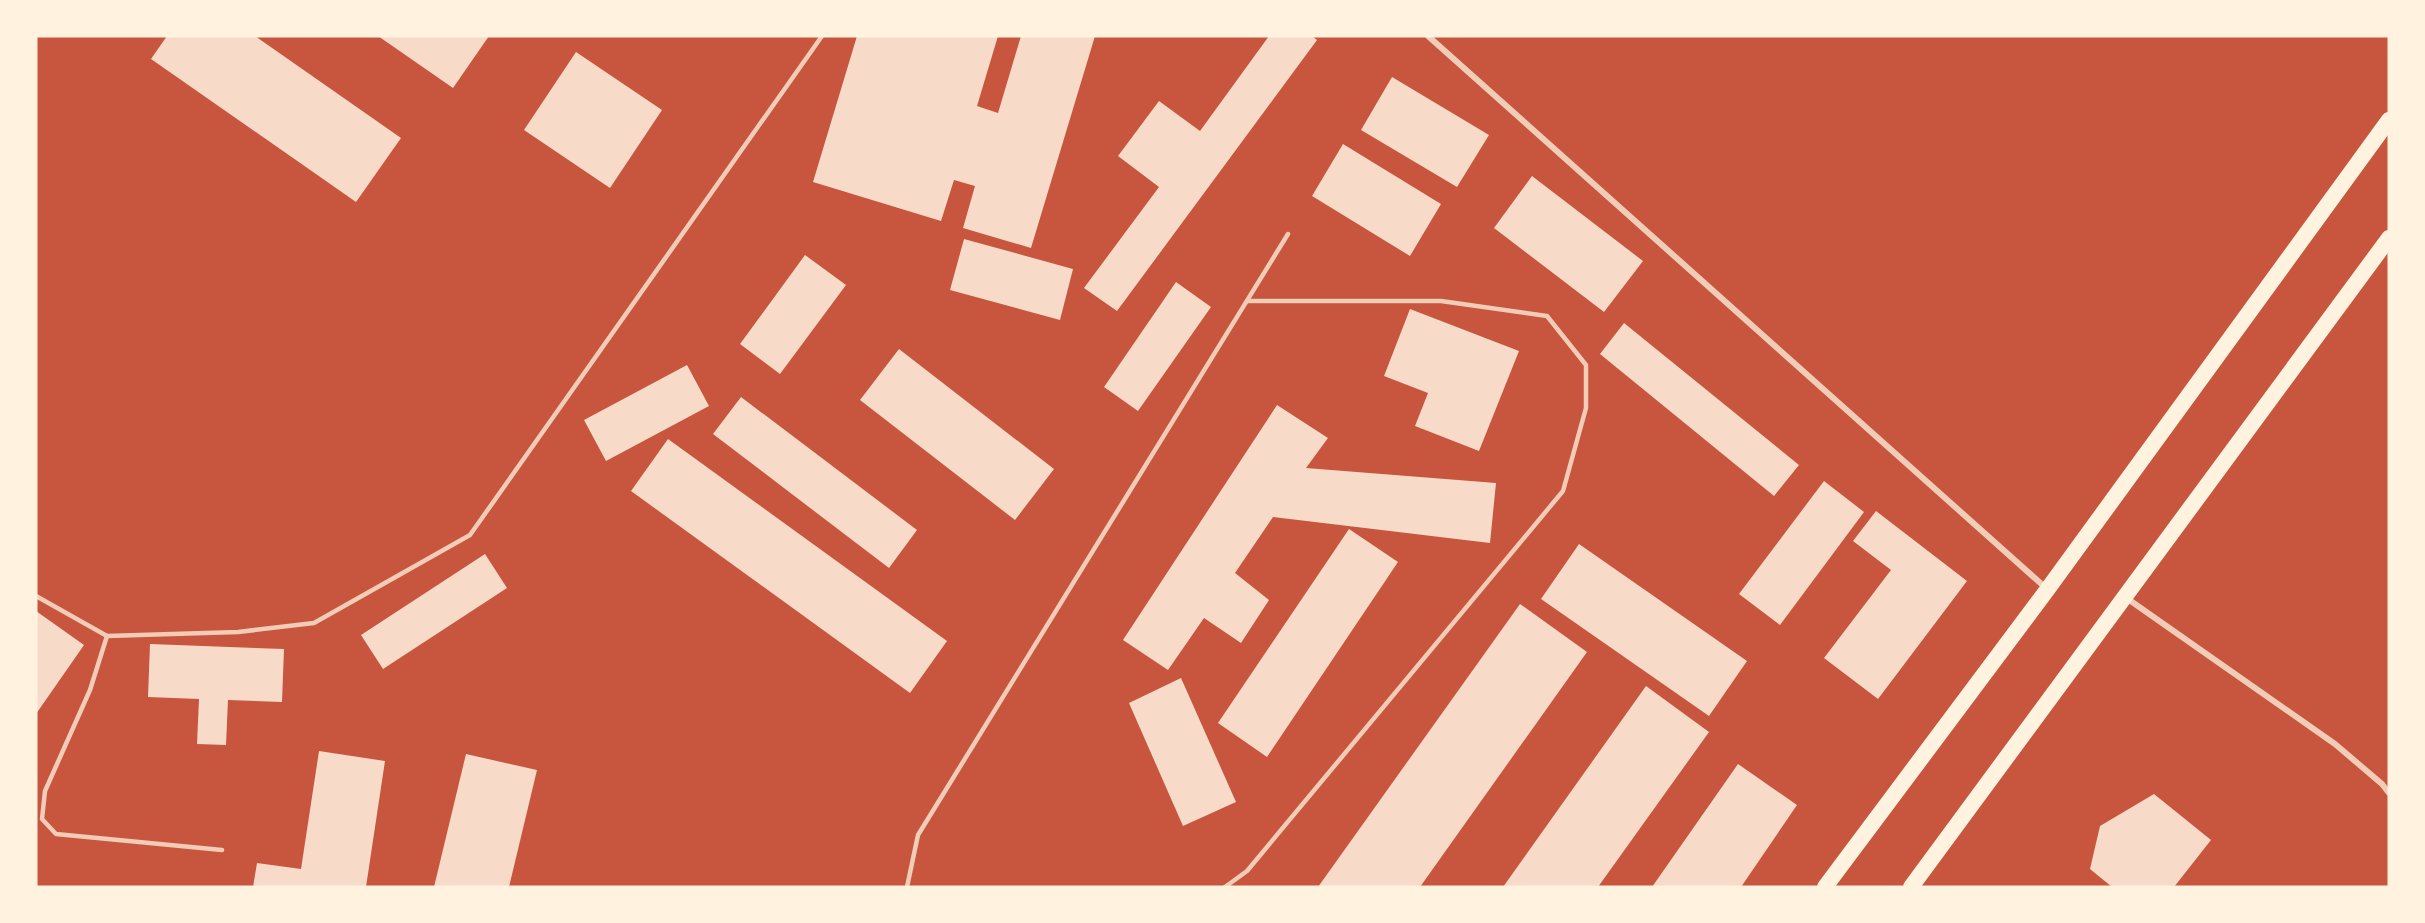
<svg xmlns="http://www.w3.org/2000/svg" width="2425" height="923" viewBox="0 0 2425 923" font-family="'Titillium Web',sans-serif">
<rect width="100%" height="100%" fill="#c8553d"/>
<g fill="#f7dbc8">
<polygon points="167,36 255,36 401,138 356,202 151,59"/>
<polygon points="378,36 489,36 453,88"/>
<polygon points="857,36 998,36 977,106 998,113 1021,36 1095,36 1031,248 963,228 975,186 954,180 941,221 813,182"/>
<polygon points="1269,36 1312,36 1317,40 1117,311 1084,288 1159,187 1118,156 1159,101 1200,131"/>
<polygon points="576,52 662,110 610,188 524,130"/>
<polygon points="1392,77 1489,135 1457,187 1361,130"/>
<polygon points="1343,144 1441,204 1410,256 1312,196"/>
<polygon points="1532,176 1643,261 1604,312 1494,228"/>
<polygon points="964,239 1073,269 1060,320 950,290"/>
<polygon points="805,255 846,285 780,374 740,344"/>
<polygon points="1176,282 1211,307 1138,411 1104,387"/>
<polygon points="1410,309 1519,351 1479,451 1415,426 1428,393 1384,376"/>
<polygon points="1624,323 1799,465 1774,496 1600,354"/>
<polygon points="899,349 1054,469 1015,520 860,400"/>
<polygon points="687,365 709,406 606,461 584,420"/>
<polygon points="741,397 917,530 889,568 713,434"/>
<polygon points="1277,405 1328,438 1306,468 1496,483 1490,543 1273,517 1235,573 1269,600 1241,643 1204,618 1168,670 1123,640"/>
<polygon points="668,439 947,641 910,693 631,491"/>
<polygon points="1824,481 1864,512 1780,625 1739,594"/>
<polygon points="1876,511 1967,581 1878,699 1824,658 1891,570 1853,541"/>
<polygon points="1349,529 1398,562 1267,757 1218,723"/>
<polygon points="1579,544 1747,661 1709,716 1541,599"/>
<polygon points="485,554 507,588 383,669 361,635"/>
<polygon points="1520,604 1587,652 1420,887 1318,887"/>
<polygon points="36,611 84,645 36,714"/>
<polygon points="150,644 284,649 282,702 228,700 226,745 197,744 199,699 148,697"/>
<polygon points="1181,678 1236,802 1183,826 1129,703"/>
<polygon points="1646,686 1709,732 1598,887 1503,887"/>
<polygon points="319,751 385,761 366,887 253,887 257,863 301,869"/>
<polygon points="466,754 537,770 509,887 434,887"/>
<polygon points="1738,764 1797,805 1741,887 1652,887"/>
<polygon points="2154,794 2211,840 2174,887 2112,887 2090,869 2100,826"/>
</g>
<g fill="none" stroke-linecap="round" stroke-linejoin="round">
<g stroke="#f1ccb7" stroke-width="4.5">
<polyline points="36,596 107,636 238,632 314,623 470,535 822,36"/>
<polyline points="107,636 90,690 45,791 42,819 56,834 222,850"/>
<polyline points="907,887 918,835 1288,234"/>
<polyline points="1225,887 1247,871 1563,491 1586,408 1586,365 1547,316 1441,301 1248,301"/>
</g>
<g stroke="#f1ccb7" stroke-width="6">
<polyline points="1428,36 2047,589"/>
<polyline points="2125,597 2335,744 2382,784 2389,793"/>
</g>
<g stroke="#fff3e0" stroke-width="16">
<polyline points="1825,887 2047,590 2389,120"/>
<polyline points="1911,887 2389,238"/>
</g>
</g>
<rect width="2425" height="923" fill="none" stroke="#fff3e0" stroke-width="75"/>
</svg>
